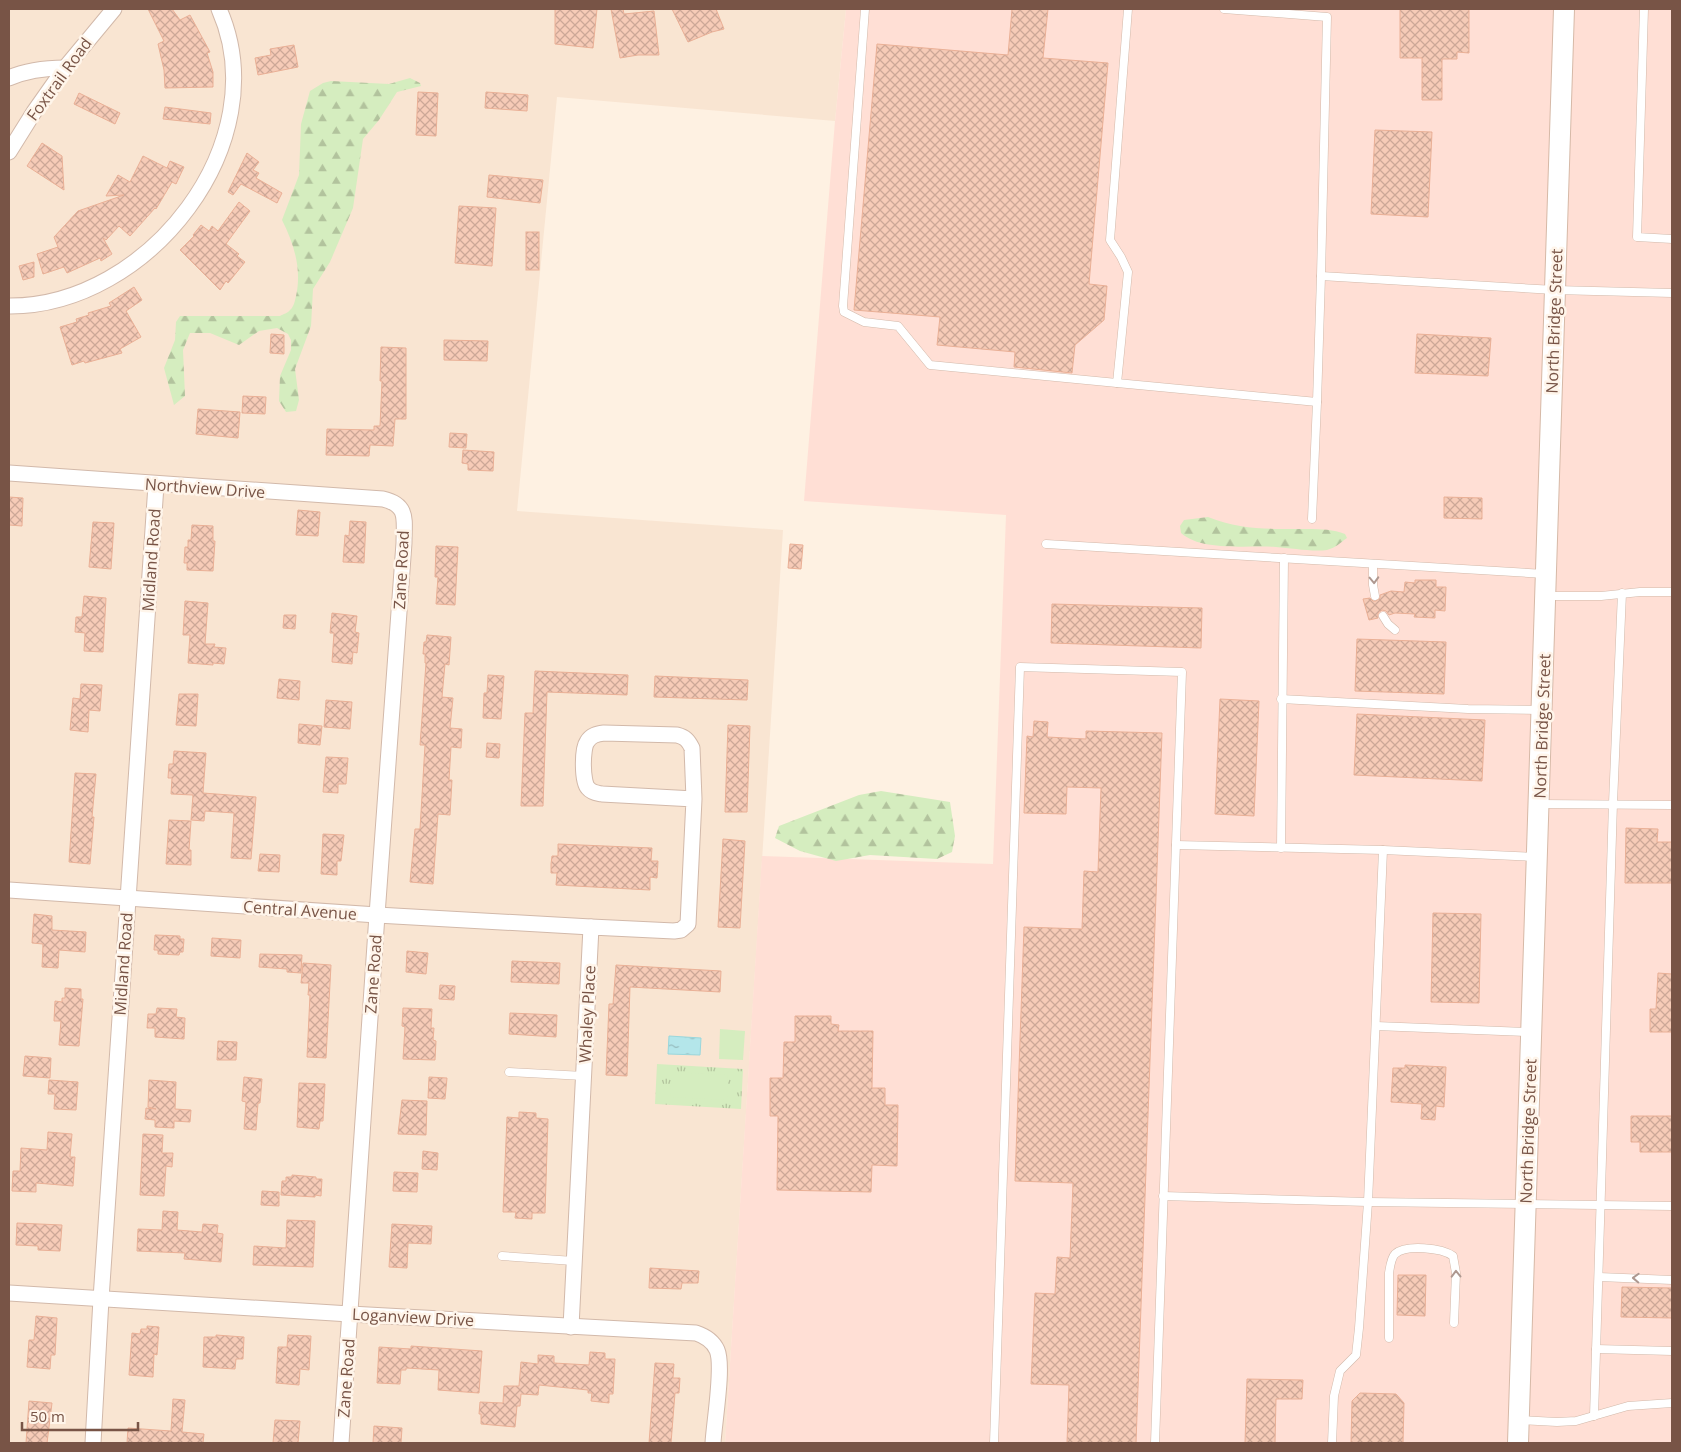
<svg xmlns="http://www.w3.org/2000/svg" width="1681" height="1452" viewBox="0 0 1681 1452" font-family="'Open Sans',sans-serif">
<defs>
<pattern id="grass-tufts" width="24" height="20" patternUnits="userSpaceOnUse" patternTransform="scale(1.25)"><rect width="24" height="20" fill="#d5edbf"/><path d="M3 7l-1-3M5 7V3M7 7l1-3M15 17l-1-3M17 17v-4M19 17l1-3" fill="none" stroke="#b2c39d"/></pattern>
<pattern id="forest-firs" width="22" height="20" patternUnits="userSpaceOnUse" patternTransform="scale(1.25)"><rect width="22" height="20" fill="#d5edbf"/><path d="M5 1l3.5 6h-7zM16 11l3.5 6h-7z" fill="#b2c39d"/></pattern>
<pattern id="water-ripples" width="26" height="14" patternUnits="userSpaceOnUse" patternTransform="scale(1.25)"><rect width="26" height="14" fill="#b4e6ea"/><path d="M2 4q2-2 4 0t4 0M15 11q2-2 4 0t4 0" fill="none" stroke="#97bdbf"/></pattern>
<pattern id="building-cross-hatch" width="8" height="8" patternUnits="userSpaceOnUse" patternTransform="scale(1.25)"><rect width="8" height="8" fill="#f6cbb7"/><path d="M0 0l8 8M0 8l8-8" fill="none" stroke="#cca797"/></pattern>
</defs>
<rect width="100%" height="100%" fill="#fef1e2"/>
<polygon fill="#f9e5d2" points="9,9 846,9 835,121 557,97 517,511 783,530 725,1443 9,1443"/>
<polygon fill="#ffdfd5" points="846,9 1672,9 1672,1443 725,1443 762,856 993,864 1006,515 804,501 835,121"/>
<polygon fill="url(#grass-tufts)" points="657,1064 743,1069 741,1109 655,1104"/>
<g fill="url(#forest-firs)">
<path d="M410 78 420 83 421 86 397 92 379 120 363 139 353 208 330 262 313 289 311 326 295 369 299 400 296 411 286 412 279 401 280 376 291 350V340L288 334 277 328 259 331 239 345 210 333H190L183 350 185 396 174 405 164 368 175 340 176 322 180 316H280C283 314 288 313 290 310 294 307 295 300 296 296 302 269 294 244 282 220L299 175 301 124 310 91 323 83 331 81 389 84Z"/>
<path d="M1208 517C1238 529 1263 529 1295 529 1312 529 1330 528 1345 534L1347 538C1340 543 1335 548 1327 550 1312 552 1291 548 1276 547 1250 545 1202 552 1181 533L1180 526 1184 520Z"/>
<polygon points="881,791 950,802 955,836 952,852 937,859 870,855 836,861 800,851 775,838 779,826 859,795"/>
</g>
<g fill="#d5edbf">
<polygon points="720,1029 745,1031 743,1060 719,1059"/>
<polygon points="672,1072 728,1075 727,1100 670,1097"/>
</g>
<polygon fill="url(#water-ripples)" stroke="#9ad7dc" points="669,1036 701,1038 700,1055 668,1054"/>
<g fill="url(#building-cross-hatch)" stroke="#eab096">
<polygon points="148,9 172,9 180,20 190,15 210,52 207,53 213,72 213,87 165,88 164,70 158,44 164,41"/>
<polygon points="555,9 597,9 593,48 555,44"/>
<polygon points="611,9 623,9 624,14 654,11 659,55 638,55 620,58"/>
<polygon points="672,9 716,9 724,29 712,32 688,42"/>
<polygon points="1012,9 1048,9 1043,58 1108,63 1089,284 1107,286 1104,320 1075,345 1072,373 1014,367 1015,352 937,345 940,317 854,310 877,44 1008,55"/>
<polygon points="1400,9 1469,9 1469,53 1457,52 1457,59 1442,59 1442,100 1422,100 1422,58 1400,58"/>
<polygon points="294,45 298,67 258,75 255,58 271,55 270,49"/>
<polygon points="418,92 438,93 436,136 416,135"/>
<polygon points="486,92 528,95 527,111 485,108"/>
<polygon points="79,93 120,113 115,124 74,104"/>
<polygon points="165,107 211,113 210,124 163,119"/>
<polygon points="1375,130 1432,132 1428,217 1371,214"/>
<polygon points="42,143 62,156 64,190 27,166"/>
<polygon points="247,153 259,162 253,170 259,173 256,178 282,193 277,203 241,184 233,195 228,192"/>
<polygon points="143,156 167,168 170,161 184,167 176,184 172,182 156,209 155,208 130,236 119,226 106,240 103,238 112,254 101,261 100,258 67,273 64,267 43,274 37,254 58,247 54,237 78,211 124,195 106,196 118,175 130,182"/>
<polygon points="489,175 543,180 540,203 487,197"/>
<polygon points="239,202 250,211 226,244 239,254 237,256 245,262 228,283 226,281 220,290 180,250 194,236 193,235 201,225 209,231 212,226 218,231"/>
<polygon points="459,206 496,208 492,266 455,263"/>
<rect x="526" y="232" width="13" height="38"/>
<polygon points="34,262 34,277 23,280 19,266"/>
<polygon points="134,287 142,300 126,311 141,337 120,349 122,353 85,363 84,361 72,365 60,327 77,322 76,319 89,315 88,313 111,306 109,303"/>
<polygon points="271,334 284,335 284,354 270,353"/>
<polygon points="1417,334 1491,338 1488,376 1415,373"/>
<polygon points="444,340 488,341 487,361 444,360"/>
<polygon points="381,347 406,348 406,419 395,419 393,446 370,445 369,456 326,455 327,429 374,430 374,426 380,426 382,381 380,381"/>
<polygon points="243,396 266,397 265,414 242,413"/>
<polygon points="198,409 240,412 238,438 196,434"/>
<polygon points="450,433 467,434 466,448 449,447"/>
<polygon points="463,450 494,452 493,471 468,470 468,464 462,463"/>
<polygon points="9,497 23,498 22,526 9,525"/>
<polygon points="1444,497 1482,498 1482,519 1444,518"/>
<polygon points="298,510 320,512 318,536 296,535"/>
<polygon points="350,521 366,522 364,563 343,562 345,535 349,536"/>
<polygon points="93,522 114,523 111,569 89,567"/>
<polygon points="192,525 213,526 213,541 215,541 213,571 187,570 187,563 184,563 185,547 188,547 188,540 191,540"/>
<polygon points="790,544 803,545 801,569 788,568"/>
<polygon points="436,546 458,547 455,605 436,604 438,577 435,577"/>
<polygon points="1415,580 1436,580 1436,587 1446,587 1445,611 1435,610 1435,618 1414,617 1415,614 1395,613 1389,615 1386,611 1382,610 1378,613 1378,618 1369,620 1363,599 1370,598 1373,601 1376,601 1380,598 1380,595 1391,591 1404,592 1405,582 1415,583"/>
<polygon points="84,596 106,598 103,652 84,651 85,633 75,632 76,617 82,617"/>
<polygon points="185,601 208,603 205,644 215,644 214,647 226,648 224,664 213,663 213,665 188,663 190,635 183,635"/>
<polygon points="1052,604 1202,608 1201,648 1051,643"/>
<polygon points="332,613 357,616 355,632 359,633 357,653 353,652 352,664 332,662 334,633 330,633"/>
<polygon points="284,615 296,615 295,629 283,628"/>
<polygon points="427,635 451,637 449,665 445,664 442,697 453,698 450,728 462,729 461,748 451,747 449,780 452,780 450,815 438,814 433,884 410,882 415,829 420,829 425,745 420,745 426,663 425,663 425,654 423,654 424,642 426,642"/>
<polygon points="1357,639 1446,642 1444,694 1355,691"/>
<polygon points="535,671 628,675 627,695 547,692 543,806 521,806 525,713 533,713"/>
<polygon points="488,675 504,676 501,719 483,718 484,693 487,693"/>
<polygon points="655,676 748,680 747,700 654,697"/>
<polygon points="279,679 300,681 299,700 277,698"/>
<polygon points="81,684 102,685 100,711 89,710 88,732 70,730 73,698 80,699"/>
<polygon points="179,694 198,694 196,726 176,725"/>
<polygon points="1220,699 1259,701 1254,816 1215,814"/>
<polygon points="326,700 352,702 350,729 324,727"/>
<polygon points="1357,714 1485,720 1482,781 1354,775"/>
<polygon points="1034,721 1048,722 1047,737 1086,739 1086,731 1162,733 1136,1443 1067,1443 1069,1385 1031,1384 1035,1293 1055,1294 1057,1257 1070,1258 1073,1183 1015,1181 1024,927 1082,929 1084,871 1098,872 1101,788 1067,787 1066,814 1024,813 1027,736 1033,737"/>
<polygon points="299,724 322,726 320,745 298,743"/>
<polygon points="728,725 750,726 747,812 725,812"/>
<polygon points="487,743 500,744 499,758 486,757"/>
<polygon points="174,751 206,753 203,793 256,797 251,859 231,858 234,813 205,811 204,821 191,820 193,795 171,794 172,778 168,778 169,764 173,764"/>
<polygon points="326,757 348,758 346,784 338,784 338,793 323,792"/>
<polygon points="75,773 96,774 92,817 94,817 90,864 69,862"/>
<polygon points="169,820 191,821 189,850 191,850 191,865 166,864"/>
<polygon points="1626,828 1658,829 1657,842 1672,842 1672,883 1625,883"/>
<polygon points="323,834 344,835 341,861 337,861 337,875 321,874"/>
<polygon points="723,839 745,841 740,928 718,927"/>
<polygon points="558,844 652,848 651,861 658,861 657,878 650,877 650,890 556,885 557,873 551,873 551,864 552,856 558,856"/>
<polygon points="260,854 280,855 279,872 258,871"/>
<polygon points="1433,913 1481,914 1479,1003 1431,1002"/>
<polygon points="34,914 52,916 52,930 86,932 85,952 59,950 58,968 42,967 43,944 32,943"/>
<polygon points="155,935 180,936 180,939 184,939 183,952 180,952 179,955 158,954 158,950 154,950"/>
<polygon points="212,938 241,940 240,958 211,956"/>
<polygon points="407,951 428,953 426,974 406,972"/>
<polygon points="260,954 302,955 301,973 287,972 287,969 259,967"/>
<polygon points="512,961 560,963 559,984 511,982"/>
<polygon points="303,963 331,965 326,1058 307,1057 310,995 308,995 309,983 301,983"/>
<polygon points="616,965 721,971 720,992 630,987 627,1076 606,1075 609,1004 613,1004"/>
<polygon points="1658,973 1672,974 1672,1032 1650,1032 1650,1009 1656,1009"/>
<polygon points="440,985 455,986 454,1000 439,999"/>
<polygon points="65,988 81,989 81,999 83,999 79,1046 59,1045 61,1021 54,1021 55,1001 62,1002 62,998 65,998"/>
<polygon points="157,1008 177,1009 176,1017 185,1018 184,1039 155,1037 155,1028 147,1028 148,1014 156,1014"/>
<polygon points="403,1008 432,1009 431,1028 434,1028 433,1040 436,1041 435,1060 403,1059 405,1027 402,1026"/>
<polygon points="510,1013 557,1015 556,1037 509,1034"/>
<polygon points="795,1016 831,1016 831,1024 839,1025 838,1031 873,1031 872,1088 885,1088 885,1105 898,1105 897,1166 872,1165 871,1192 777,1190 778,1116 770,1116 770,1078 783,1078 784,1042 795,1042"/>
<polygon points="218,1041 237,1042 236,1060 217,1060"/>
<polygon points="25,1056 51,1058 50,1078 23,1076"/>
<polygon points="1405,1065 1446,1067 1444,1107 1436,1106 1435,1120 1421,1119 1422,1104 1391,1102 1393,1068 1405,1068"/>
<polygon points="244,1077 262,1079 260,1103 258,1103 256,1130 244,1129 246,1102 242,1101"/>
<polygon points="429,1077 447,1078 445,1099 428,1098"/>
<polygon points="49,1080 78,1082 76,1110 54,1109 55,1094 48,1094"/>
<polygon points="149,1080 176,1082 175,1109 191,1110 190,1122 174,1121 174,1128 155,1127 155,1120 145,1119 146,1108 156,1109 148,1107"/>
<polygon points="299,1083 325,1084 323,1121 320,1121 319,1129 297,1127"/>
<polygon points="402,1100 427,1101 426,1135 398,1134"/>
<polygon points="519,1112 536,1113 536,1118 548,1119 545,1213 532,1213 532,1219 515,1218 516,1212 503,1212 507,1117 519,1118"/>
<polygon points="1631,1116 1672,1116 1672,1152 1640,1152 1640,1142 1631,1142"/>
<polygon points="48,1132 72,1134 70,1157 75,1157 73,1186 36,1183 36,1192 12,1191 13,1171 20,1171 21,1148 47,1150"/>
<polygon points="143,1134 163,1135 162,1153 173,1153 172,1167 166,1166 164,1196 140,1195"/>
<polygon points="423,1151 438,1153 437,1170 422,1169"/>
<polygon points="394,1172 418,1173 417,1192 393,1191"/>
<polygon points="292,1175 316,1177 316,1179 322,1179 321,1196 315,1195 315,1197 281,1195 282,1181 286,1181 286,1177 292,1177"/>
<polygon points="262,1191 279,1192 279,1206 261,1205"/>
<polygon points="163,1211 178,1212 177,1230 202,1232 203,1224 218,1225 217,1233 223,1234 221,1262 184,1259 185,1253 137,1251 138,1229 162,1230"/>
<polygon points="287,1220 315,1221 313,1267 253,1265 254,1246 286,1248"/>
<polygon points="17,1223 62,1225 60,1251 38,1250 38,1246 16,1245"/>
<polygon points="392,1224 432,1226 431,1244 408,1243 407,1268 389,1267"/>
<polygon points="650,1268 699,1271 698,1283 682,1283 681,1289 649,1288"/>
<polygon points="1398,1275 1426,1275 1425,1316 1397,1315"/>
<polygon points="1622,1287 1672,1288 1672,1318 1621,1317"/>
<polygon points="36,1316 57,1318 55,1355 51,1355 50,1369 27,1367 29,1340 34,1340"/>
<polygon points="147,1326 159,1327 157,1355 154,1354 153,1377 129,1375 132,1333 140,1334 141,1329 147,1329"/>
<polygon points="216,1335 244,1337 243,1359 236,1359 235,1369 203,1367 204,1337 216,1337"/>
<polygon points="288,1335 311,1336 309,1370 300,1369 299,1385 276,1383 278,1347 287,1347"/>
<polygon points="411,1346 482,1351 479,1393 438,1390 439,1370 406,1368 406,1370 401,1370 400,1384 377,1383 379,1347 411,1349"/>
<polygon points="590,1352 605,1353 605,1359 615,1359 613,1394 609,1394 609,1403 591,1401 592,1393 588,1393 588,1390 539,1385 538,1395 521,1394 520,1406 517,1406 515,1427 481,1424 481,1414 479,1414 480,1402 503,1403 504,1386 519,1386 521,1362 538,1364 538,1355 554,1356 554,1363 589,1365"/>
<polygon points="655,1363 674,1364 673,1378 680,1378 679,1393 675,1393 671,1443 649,1443"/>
<polygon points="1247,1379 1303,1380 1302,1399 1276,1399 1275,1443 1245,1443"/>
<polygon points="1360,1393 1396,1394 1404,1403 1403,1443 1351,1443 1352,1401"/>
<polygon points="173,1399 185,1400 182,1432 204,1434 203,1443 127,1443 128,1428 171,1431"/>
<polygon points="29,1401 52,1403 47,1443 26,1443"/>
<polygon points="275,1420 300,1421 298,1443 273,1443"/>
<polygon points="374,1426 402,1428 401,1443 373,1443"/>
</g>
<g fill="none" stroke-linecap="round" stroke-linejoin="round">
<defs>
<g id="service">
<polyline points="865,9 843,306 844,312 864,322 898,326 930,365 1117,383"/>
<polyline points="1128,9 1110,240 1121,257 1128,272 1117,383 1317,402 1321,276 1327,17 1224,9"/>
<polyline points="1644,9 1637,237 1672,239"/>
<polyline points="1321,276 1555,290 1672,293"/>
<polyline points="1312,519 1317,402"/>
<polyline points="1046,544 1545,574"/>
<polyline points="1373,564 1373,585 1375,596"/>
<polyline points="1547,596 1601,596 1640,592 1672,592"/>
<polyline points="1383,616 1388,624 1395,630"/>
<polyline points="1281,699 1468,709 1542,710"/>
<polyline points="1539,804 1672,805"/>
<polyline points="1176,845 1383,850 1536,857"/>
<polyline points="1281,848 1284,558"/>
<polyline points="1376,1026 1529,1032"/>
<polyline points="509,1072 584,1076"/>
<polyline points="1163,1196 1368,1202 1672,1206"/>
<polyline points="502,1256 574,1261"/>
<polyline points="1599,1277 1672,1280"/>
<path d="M1389 1338V1273C1390 1267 1391 1258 1395 1254 1406 1244 1442 1248 1453 1256L1456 1273 1454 1323"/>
<polyline points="1596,1349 1672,1351"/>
<polyline points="1594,1416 1613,803 1622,593"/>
<polyline points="1520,1420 1557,1422 1576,1421 1628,1406 1672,1403"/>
<polyline points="994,1443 1020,667 1182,672 1155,1443"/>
<polyline points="1332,1443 1334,1396 1340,1371 1356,1355 1359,1328 1368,1202 1383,850"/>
</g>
<g id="minor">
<path d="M9 78C27 70 45 68 65 68"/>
<polyline points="9,152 34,112 65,68 114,9"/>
<path d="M9 306C148 307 278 142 219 9"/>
<path d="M9 473 383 499C409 505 404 520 404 543L377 915 341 1443"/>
<polyline points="9,890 377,915 591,927"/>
<path d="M9 1293 350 1314 696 1333C705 1336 713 1341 717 1350 724 1366 714 1423 713 1443"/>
<path d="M571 1327 591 927 674 931 681 930 688 924 694 799 692 748C688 740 685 737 677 735L604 733C597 734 591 735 587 742 582 749 582 782 588 788 592 793 597 793 602 794L694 799"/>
<polyline points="93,1443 101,1299 156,485"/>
</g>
<polyline id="secondary" points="1518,1443 1564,9"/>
</defs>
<use href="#service" stroke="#d2b9aa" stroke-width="9"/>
<use href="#minor" stroke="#d2b9aa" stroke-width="17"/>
<use href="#secondary" stroke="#d6b9a7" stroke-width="22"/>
<use href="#service" stroke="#fff" stroke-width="8"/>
<use href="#minor" stroke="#fff" stroke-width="15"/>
<use href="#secondary" stroke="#fff" stroke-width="20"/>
</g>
<defs><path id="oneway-chevron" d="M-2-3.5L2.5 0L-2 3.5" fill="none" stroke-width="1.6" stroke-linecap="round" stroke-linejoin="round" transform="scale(1.25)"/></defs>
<g stroke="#ae9890">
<use href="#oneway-chevron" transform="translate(1374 580) rotate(88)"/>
<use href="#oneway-chevron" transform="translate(1456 1274) rotate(-91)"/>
<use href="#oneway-chevron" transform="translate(1636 1278) rotate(-178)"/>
</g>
<g text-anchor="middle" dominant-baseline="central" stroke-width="5" stroke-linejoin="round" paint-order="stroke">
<g font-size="16" fill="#785446" stroke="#fff5ea">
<text transform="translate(59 79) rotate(-54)">Foxtrail Road</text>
<text transform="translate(1554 321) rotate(-88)">North Bridge Street</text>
<text transform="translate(205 488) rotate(4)">Northview Drive</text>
<text transform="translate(151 560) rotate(-86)">Midland Road</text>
<text transform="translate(401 570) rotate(-87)">Zane Road</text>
<text transform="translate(1542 726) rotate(-88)">North Bridge Street</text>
<text transform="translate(300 910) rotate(4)">Central Avenue</text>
<text transform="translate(123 964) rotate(-86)">Midland Road</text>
<text transform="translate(373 974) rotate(-86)">Zane Road</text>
<text transform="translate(587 1014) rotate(-87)">Whaley Place</text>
<text transform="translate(1528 1131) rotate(-88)">North Bridge Street</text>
<text transform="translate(413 1317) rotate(3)">Loganview Drive</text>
<text transform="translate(346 1378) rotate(-86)">Zane Road</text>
</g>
</g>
<rect width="1681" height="1452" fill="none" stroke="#785446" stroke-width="20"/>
<path d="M22 1422v8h116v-8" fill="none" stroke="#785446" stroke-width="2.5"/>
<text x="30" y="1422" font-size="15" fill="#785446" stroke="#fff5ea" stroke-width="4" paint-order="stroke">50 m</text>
</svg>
